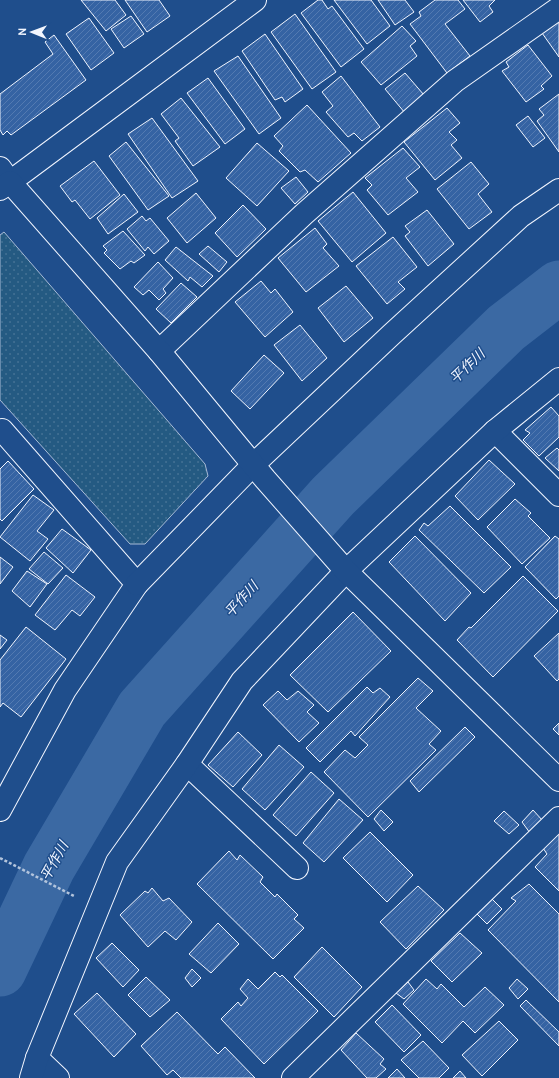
<svg xmlns="http://www.w3.org/2000/svg" width="559" height="1078" viewBox="0 0 559 1078" font-family="Cabin,'Noto Sans JP',sans-serif">
<defs>
<pattern id="park-dots" width="8" height="8" patternUnits="userSpaceOnUse"><rect width="8" height="8" fill="#245a82"/><path d="M2 2h.1M6 6h.1" fill="none" stroke="#447295" stroke-width="1.8" stroke-linecap="round"/></pattern>
<pattern id="building-hatch" width="6" height="6" patternUnits="userSpaceOnUse"><rect width="6" height="6" fill="#3563a3"/><path d="M-1 1l2-2M0 6l6-6M5 7l2-2" fill="none" stroke="#537ab1"/></pattern>
</defs>
<rect width="100%" height="100%" fill="#1f4e8c"/>
<polygon fill="url(#park-dots)" stroke="#a8bbd7" points="4,232 205,464 208,476 145,544 130,544 0,400 0,235"/>
<g fill="none" stroke-linecap="round" stroke-linejoin="round">
<polyline stroke="#3b69a3" stroke-width="53" points="0,970 49,867 142,709 333,496 506,328 559,287"/>
</g>
<g fill="url(#building-hatch)" stroke="#f2f6ff">
<polygon points="81,0 115,0 126,15 106,31"/>
<polygon points="125,0 159,0 170,16 147,32"/>
<polygon points="318,0 322,0 328,9 332,6 364,49 341,67 301,13"/>
<polygon points="334,0 371,0 390,26 367,44"/>
<polygon points="378,0 405,0 414,12 395,25"/>
<polygon points="435,0 458,0 465,9 445,24 470,56 447,73 410,24 421,16 419,12"/>
<polygon points="463,0 495,0 489,6 493,12 480,22"/>
<polygon points="295,14 336,72 312,89 271,32"/>
<polygon points="131,16 144,34 124,48 111,29"/>
<polygon points="89,18 114,53 91,70 66,34"/>
<polygon points="559,20 559,57 542,33"/>
<polygon points="402,26 416,41 410,46 417,56 381,85 361,62"/>
<polygon points="265,34 303,89 285,102 282,97 275,100 242,51"/>
<polygon points="54,35 86,80 11,135 7,131 3,135 0,130 0,94 53,54 45,42"/>
<polygon points="528,45 552,76 541,86 544,89 526,102 502,71 509,67 506,62"/>
<polygon points="238,56 281,118 259,134 214,71"/>
<polygon points="405,73 424,95 405,113 385,89"/>
<polygon points="341,76 380,127 362,141 354,133 348,137 326,112 333,106 322,92"/>
<polygon points="208,78 245,129 225,144 187,93"/>
<polygon points="559,94 559,152 537,121 544,115 539,109"/>
<polygon points="181,98 220,147 193,166 175,141 179,138 161,114"/>
<polygon points="307,105 351,153 318,182 305,170 300,172 279,151 283,146 274,136"/>
<polygon points="447,108 460,123 449,132 457,140 451,145 462,158 435,180 404,142"/>
<polygon points="528,116 545,138 533,147 516,125"/>
<polygon points="152,118 198,181 172,198 128,134"/>
<polygon points="126,142 169,196 148,210 109,156"/>
<polygon points="257,143 289,171 257,206 226,178"/>
<polygon points="403,148 420,167 406,178 418,192 388,215 367,190 372,185 365,178"/>
<polygon points="94,161 120,195 90,219 75,200 72,202 60,186"/>
<polygon points="471,162 489,184 478,194 492,212 469,229 437,189"/>
<polygon points="296,177 308,192 295,204 281,188"/>
<polygon points="353,192 386,233 352,262 318,221"/>
<polygon points="196,193 216,218 187,243 167,218"/>
<polygon points="124,194 138,212 108,234 97,218"/>
<polygon points="243,205 266,229 237,257 215,233"/>
<polygon points="427,210 454,244 428,266 405,236 410,232 405,226"/>
<polygon points="142,216 146,221 150,218 169,241 154,254 148,247 145,251 127,229"/>
<polygon points="315,228 327,244 323,248 339,266 306,292 278,258"/>
<polygon points="123,231 145,255 134,263 131,261 120,269 104,253 107,250 103,246"/>
<polygon points="393,237 417,267 398,282 405,289 387,304 356,266"/>
<polygon points="208,246 227,262 219,272 199,254"/>
<polygon points="176,247 213,276 202,287 190,277 188,281 165,260"/>
<polygon points="158,262 173,278 163,289 166,293 159,300 149,290 143,295 134,287"/>
<polygon points="261,281 271,293 275,289 293,312 265,337 235,302"/>
<polygon points="181,283 197,297 171,323 156,309"/>
<polygon points="346,286 373,318 344,342 318,308"/>
<polygon points="300,325 327,358 302,381 274,345"/>
<polygon points="264,355 284,373 250,409 231,391"/>
<polygon points="551,407 559,416 559,437 539,456 523,440 530,433 525,430"/>
<polygon points="557,448 559,450 559,471 545,458"/>
<polygon points="489,460 515,484 478,520 455,496"/>
<polygon points="8,461 34,489 2,521 0,519 0,469"/>
<polygon points="33,495 54,510 37,531 48,539 30,561 0,537"/>
<polygon points="515,499 531,513 528,516 550,538 522,564 487,527"/>
<polygon points="450,506 511,567 484,593 419,530 424,523 428,526"/>
<polygon points="62,529 91,550 73,573 46,548"/>
<polygon points="415,536 471,593 445,621 389,562"/>
<polygon points="555,536 559,539 559,596 556,599 525,567"/>
<polygon points="44,552 63,568 48,584 29,569"/>
<polygon points="0,557 13,567 0,584"/>
<polygon points="27,571 47,584 30,607 12,591"/>
<polygon points="66,575 95,597 80,616 72,610 55,630 35,615"/>
<polygon points="523,576 558,611 493,677 457,640 469,627 471,628"/>
<polygon points="353,612 391,651 328,712 290,675"/>
<polygon points="26,627 66,659 21,717 3,703 0,707 0,660"/>
<polygon points="559,633 559,679 557,681 534,656"/>
<polygon points="0,635 7,640 0,649"/>
<polygon points="418,678 433,691 416,708 441,731 429,744 436,750 368,817 324,772 345,750 355,758 368,745 359,737"/>
<polygon points="367,687 373,693 380,688 390,697 355,736 351,731 320,762 306,748"/>
<polygon points="278,691 287,700 298,691 314,705 307,712 319,723 299,742 263,705"/>
<polygon points="559,723 559,735 553,729"/>
<polygon points="465,727 475,737 419,792 410,781"/>
<polygon points="238,732 262,755 233,787 208,765"/>
<polygon points="279,745 304,767 265,810 242,789"/>
<polygon points="311,772 334,793 296,836 273,815"/>
<polygon points="339,799 363,820 324,862 303,843"/>
<polygon points="381,810 393,822 384,831 374,819"/>
<polygon points="533,810 543,821 530,833 522,822"/>
<polygon points="504,811 519,825 509,834 494,821"/>
<polygon points="370,832 413,875 387,902 343,858"/>
<polygon points="559,833 559,891 535,867 547,854 543,848"/>
<polygon points="229,851 237,860 240,855 263,877 260,882 275,897 277,894 298,915 294,919 304,928 273,959 197,884"/>
<polygon points="529,884 559,914 559,1002 488,930 516,901 511,898"/>
<polygon points="418,886 444,910 406,949 380,922"/>
<polygon points="152,888 163,901 169,898 192,922 176,940 165,931 148,947 120,915 145,891 148,893"/>
<polygon points="492,899 502,909 487,924 477,914"/>
<polygon points="218,923 239,944 211,973 189,954"/>
<polygon points="460,933 482,953 452,982 431,961"/>
<polygon points="112,943 139,970 123,987 96,958"/>
<polygon points="322,947 362,987 334,1017 294,977"/>
<polygon points="192,969 201,978 192,987 185,978"/>
<polygon points="275,972 280,977 282,975 318,1011 264,1064 221,1019 238,1002 241,1006 248,998 240,989 248,979 258,989"/>
<polygon points="146,977 170,1000 150,1017 128,995"/>
<polygon points="426,979 437,989 441,984 464,1007 485,987 504,1005 475,1033 463,1021 442,1043 403,1004"/>
<polygon points="517,979 528,989 518,999 509,988"/>
<polygon points="408,982 414,990 404,999 396,993"/>
<polygon points="97,993 136,1034 114,1057 74,1014"/>
<polygon points="526,1000 559,1032 559,1046 520,1006"/>
<polygon points="392,1005 421,1035 404,1052 375,1022"/>
<polygon points="177,1012 218,1054 225,1047 255,1078 181,1078 173,1070 167,1075 141,1046"/>
<polygon points="499,1021 518,1040 482,1076 462,1055"/>
<polygon points="356,1033 384,1059 380,1064 386,1069 376,1078 367,1078 341,1050"/>
<polygon points="423,1041 449,1068 439,1078 419,1078 401,1060"/>
<polygon points="397,1069 405,1078 388,1078"/>
<polygon points="460,1071 466,1078 453,1078"/>
</g>
<g fill="none" stroke-linecap="round" stroke-linejoin="round">
<defs>
<g id="minor">
<polyline points="159,351 304,214 455,81 559,8"/>
<polyline points="495,431 559,495"/>
<polyline points="0,432 2,430 137,584 65,690 0,810"/>
<polyline points="137,584 253,465 392,334 521,216 559,190"/>
<polyline points="187,764 297,868"/>
<polyline points="37,1058 58,1078"/>
<polyline points="31,1078 37,1058 117,862 187,764 242,681 346,571 495,431 559,379"/>
<polyline points="293,1078 559,818"/>
</g>
<g id="tertiary">
<polyline points="0,168 10,182 255,0"/>
<polyline points="0,189 10,182 159,351 265,479 346,571 559,780"/>
</g>
</defs>
<use href="#minor" stroke="#f2f6ff" stroke-width="24"/>
<use href="#tertiary" stroke="#f2f6ff" stroke-width="24"/>
<polyline stroke="#b3c4dc" stroke-width="2.5" stroke-dasharray="3 2" stroke-linecap="butt" points="0,858 74,896"/>
<use href="#minor" stroke="#1f4e8c" stroke-width="22"/>
<use href="#tertiary" stroke="#1f4e8c" stroke-width="22"/>
</g>
<g text-anchor="middle" dominant-baseline="central" stroke-width="3" stroke-linejoin="round" paint-order="stroke">
<g font-size="14" font-style="italic" fill="#f2f6ff" stroke="#1f4e8c">
<text transform="translate(467 366) rotate(-44)">平作川</text>
<text transform="translate(241 599) rotate(-48)">平作川</text>
<text transform="translate(54 861) rotate(-61)">平作川</text>
</g>
</g>
<g transform="translate(32 32) rotate(271)" stroke="#1f4e8c" stroke-width="3" paint-order="stroke">
<path d="M0-3L7 15L0 10L-7 15Z" fill="#f2f6ff"/>
<text y="-6" font-size="11" font-weight="bold" text-anchor="middle" fill="#f2f6ff">N</text>
</g>
</svg>
